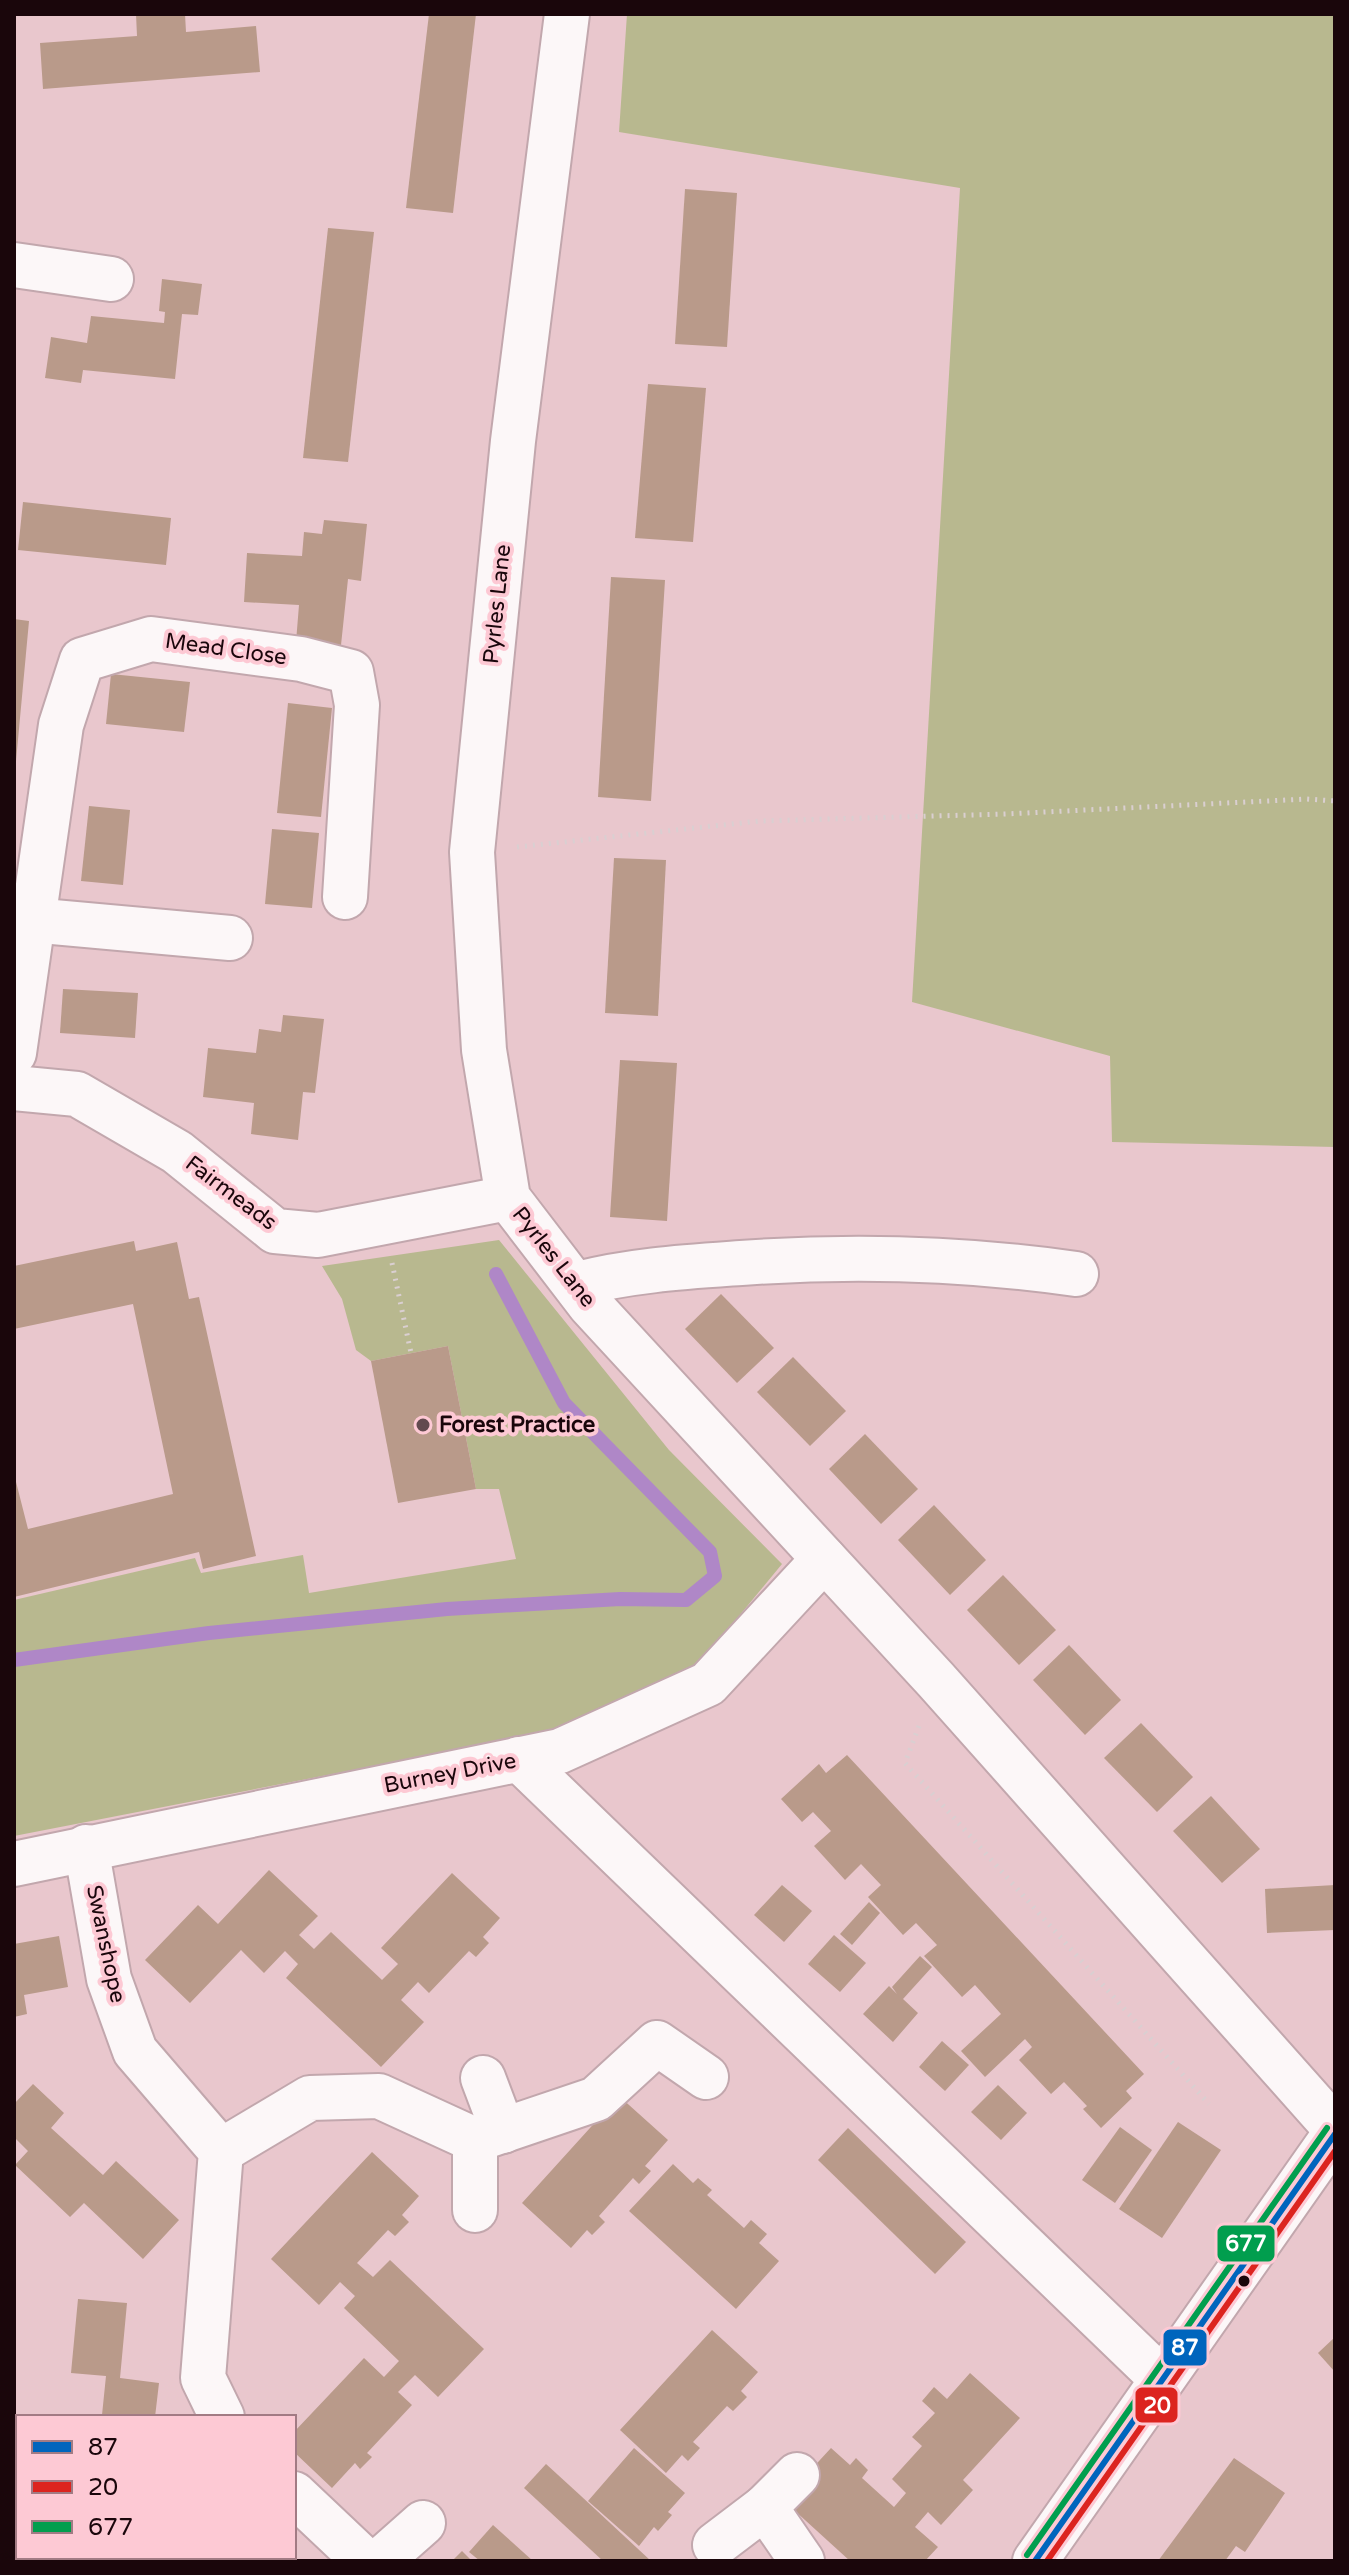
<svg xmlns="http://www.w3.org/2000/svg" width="1349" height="2575" viewBox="0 0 1349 2575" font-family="'Varela Round',sans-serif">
<rect width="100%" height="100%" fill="#e9c7cd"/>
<g fill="#b8b88f">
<polygon points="627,14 1335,14 1335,1147 1112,1142 1110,1056 912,1002 960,188 619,132"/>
<polygon points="499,1240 669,1450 782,1564 692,1673 554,1731 14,1836 14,1600 195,1558 201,1573 303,1555 309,1593 516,1559 499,1489 476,1489 448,1346 371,1361 356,1350 342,1299 322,1266"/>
</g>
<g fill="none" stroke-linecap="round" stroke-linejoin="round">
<polyline stroke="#af87c7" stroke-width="14" points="14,1660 209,1633 447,1609 620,1599 686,1600 715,1576 710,1552 564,1403 496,1274"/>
</g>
<g fill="#b99a8a">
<polygon points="136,14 185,14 186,32 256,26 260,72 43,89 40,43 137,36"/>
<polygon points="429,14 476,14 453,213 406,208"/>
<polygon points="685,189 737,193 727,347 675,344"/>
<polygon points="328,228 374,232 348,462 303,458"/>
<polygon points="162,279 202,284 198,315 182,314 175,379 83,370 81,383 45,378 51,337 87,343 91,316 164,323 165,312 159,311"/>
<polygon points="648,384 706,388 693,542 635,538"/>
<polygon points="23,502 171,518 166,565 18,550"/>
<polygon points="324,520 367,524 361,581 348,579 341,645 296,642 299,605 244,602 247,553 302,556 304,532 322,534"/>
<polygon points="611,577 665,580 651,801 598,797"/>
<polygon points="14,619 29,621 16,761 14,761"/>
<polygon points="111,674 190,682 184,732 106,724"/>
<polygon points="288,703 332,708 321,817 277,813"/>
<polygon points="89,806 130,810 123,885 81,881"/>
<polygon points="272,829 319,833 312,908 265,904"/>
<polygon points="614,858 666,860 658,1016 605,1013"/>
<polygon points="63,989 138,993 135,1038 60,1033"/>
<polygon points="283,1015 324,1019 315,1093 303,1092 298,1140 251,1134 254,1103 203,1097 208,1048 256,1053 259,1029 281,1032"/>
<polygon points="620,1060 677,1063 667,1221 610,1217"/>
<polygon points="134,1241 136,1251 177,1242 189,1299 199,1297 256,1556 203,1569 199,1552 14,1597 14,1474 28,1529 173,1494 133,1304 14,1329 14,1266"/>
<polygon points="721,1294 774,1348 737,1383 685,1329"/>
<polygon points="448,1346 476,1489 398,1503 371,1361"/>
<polygon points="793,1357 846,1411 810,1446 757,1392"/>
<polygon points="865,1434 918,1489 881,1524 829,1469"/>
<polygon points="934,1505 986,1560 950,1595 898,1540"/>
<polygon points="1003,1575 1056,1630 1019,1665 967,1610"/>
<polygon points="1069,1645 1121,1700 1085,1735 1033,1680"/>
<polygon points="1141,1723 1193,1777 1157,1812 1104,1758"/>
<polygon points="847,1755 1144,2074 1126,2091 1132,2098 1101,2128 1083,2109 1087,2106 1064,2082 1051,2094 1019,2060 1032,2047 1025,2039 985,2077 961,2051 1001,2014 975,1985 962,1997 924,1956 937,1945 916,1923 903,1935 868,1897 881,1885 861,1864 845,1880 814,1846 831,1831 813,1812 802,1822 781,1799 819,1764 826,1773"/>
<polygon points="1211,1796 1260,1849 1222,1883 1173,1831"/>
<polygon points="269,1870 318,1916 299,1935 314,1949 331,1932 382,1980 398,1964 381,1948 452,1873 500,1918 483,1937 489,1943 476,1957 469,1951 429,1993 418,1982 401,2000 424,2022 381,2067 286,1978 298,1964 285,1951 264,1973 241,1950 190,2003 145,1960 198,1905 218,1924"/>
<polygon points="782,1885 812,1911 784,1942 754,1915"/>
<polygon points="1335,1885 1335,1930 1267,1933 1265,1889"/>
<polygon points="869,1902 880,1913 852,1945 840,1934"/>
<polygon points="834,1935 866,1963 840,1992 808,1964"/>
<polygon points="59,1936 68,1987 24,1995 27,2014 14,2017 14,1944"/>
<polygon points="920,1956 932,1967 903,1999 918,2013 893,2042 863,2014 889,1986 897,1994 892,1987"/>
<polygon points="942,2041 969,2065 945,2091 919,2067"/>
<polygon points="33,2084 64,2113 51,2128 103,2175 116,2161 179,2220 143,2259 84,2203 70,2217 15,2165 28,2151 14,2137 14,2104"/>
<polygon points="998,2085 1027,2113 1001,2140 971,2112"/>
<polygon points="619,2096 668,2140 645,2166 651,2171 639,2184 633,2178 599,2216 605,2222 592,2235 587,2230 571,2248 522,2203"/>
<polygon points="1178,2122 1221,2150 1162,2238 1119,2209"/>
<polygon points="1120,2127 1152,2150 1115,2203 1082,2180"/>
<polygon points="848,2128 966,2242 935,2274 818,2160"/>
<polygon points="372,2152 419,2196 402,2215 409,2222 395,2236 388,2230 357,2263 373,2277 390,2260 484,2349 438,2397 415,2375 398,2392 412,2405 367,2453 372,2457 360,2469 355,2463 332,2488 294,2452 294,2432 364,2358 384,2377 399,2361 344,2308 355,2296 340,2282 319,2305 271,2259"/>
<polygon points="673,2164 693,2183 698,2178 712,2190 707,2195 744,2228 751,2220 767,2234 759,2243 779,2261 736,2309 629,2211"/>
<polygon points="78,2299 127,2303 120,2378 159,2383 155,2417 102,2415 106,2376 71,2373"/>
<polygon points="712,2330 758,2372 741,2391 747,2397 733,2411 727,2406 693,2442 700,2448 688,2461 682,2455 666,2473 620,2430"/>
<polygon points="1335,2337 1335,2372 1318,2353"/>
<polygon points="970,2373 1020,2418 963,2480 973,2490 941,2525 928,2512 915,2527 938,2547 925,2561 850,2561 783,2500 831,2448 850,2465 856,2458 868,2470 862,2478 894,2507 906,2493 892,2479 922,2446 912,2437 935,2413 922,2401 934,2387 947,2399"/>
<polygon points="634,2448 685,2493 668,2512 672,2515 658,2531 654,2527 639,2546 588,2501"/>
<polygon points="1234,2458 1285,2493 1245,2552 1236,2546 1225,2561 1158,2561"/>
<polygon points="546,2464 581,2496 651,2561 603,2561 524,2488"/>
<polygon points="493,2525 533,2561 480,2561 469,2552"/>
<polygon points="462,2551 472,2561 452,2561"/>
<polygon points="152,2557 228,2557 232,2561 156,2561"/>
</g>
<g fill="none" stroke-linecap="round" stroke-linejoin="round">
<defs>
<g id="minor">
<polyline points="567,14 513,441 472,852 484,1050 508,1198 590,1305 936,1680 1335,2128"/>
<polyline points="14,265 111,279"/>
<polyline points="31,920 230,938"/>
<polyline points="14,1053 61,725 82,660 151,639 301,659 351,672 357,705 345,897"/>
<polyline points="14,1088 77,1094 177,1152 275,1231 318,1235 508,1198"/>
<path d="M577 1284C632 1270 684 1267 741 1263 854 1255 964 1258 1076 1274"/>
<polyline points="519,1759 1161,2378"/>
<polyline points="86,1847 109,1979 135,2051 221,2151 203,2378 222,2417"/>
<polyline points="14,1864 560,1751 708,1684 824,1559"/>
<polyline points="483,2078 503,2131"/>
<polyline points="475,2140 596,2099 657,2043 706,2077"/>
<polyline points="221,2151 310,2098 379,2096 475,2140"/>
<polyline points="475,2210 475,2140"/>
<polyline points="797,2475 765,2507 802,2561"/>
<polyline points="294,2494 365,2561"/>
<polyline points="715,2545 765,2507"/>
<polyline points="380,2561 423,2523"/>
<polyline points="1035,2561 1335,2134"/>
</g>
</defs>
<use href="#minor" stroke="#c2a7ad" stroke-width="48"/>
<g stroke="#dacfd1" stroke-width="5" stroke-dasharray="2 6" stroke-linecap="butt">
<polyline points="14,57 14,67"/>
<polyline points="517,847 760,821 1005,814 1307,799 1335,801"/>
<polyline points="392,1263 411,1353"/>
<polyline points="919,1726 905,1763 1209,2104"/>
</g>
<use href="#minor" stroke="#fcf7f8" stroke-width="44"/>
<defs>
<polyline id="bus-1" points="1035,2561 1335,2134"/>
<polyline id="bus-2" points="1047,2561 1335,2151"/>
<polyline id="bus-3" points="1027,2555 1327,2128"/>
</defs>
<use href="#bus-1" stroke="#fdc9d4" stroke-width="12"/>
<use href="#bus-2" stroke="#fdc9d4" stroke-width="12"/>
<use href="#bus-3" stroke="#fdc9d4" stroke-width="12"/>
<use href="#bus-1" stroke="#0065bd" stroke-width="6"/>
<use href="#bus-2" stroke="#dc241f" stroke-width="6"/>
<use href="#bus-3" stroke="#019e4e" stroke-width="6"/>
</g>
<circle fill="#624a4f" stroke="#fdc9d4" stroke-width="3" cx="423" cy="1425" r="8"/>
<circle fill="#1a060b" stroke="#fdc9d4" stroke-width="3" cx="1244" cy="2281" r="7"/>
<g text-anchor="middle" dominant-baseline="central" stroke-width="8" stroke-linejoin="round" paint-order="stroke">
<g font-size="22" fill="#1a060b" stroke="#fdc9d4">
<text transform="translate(497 604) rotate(-84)">Pyrles Lane</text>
<text transform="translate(226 649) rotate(8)">Mead Close</text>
<text transform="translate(231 1193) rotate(37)">Fairmeads</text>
<text transform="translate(554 1257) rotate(52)">Pyrles Lane</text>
<text transform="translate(450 1773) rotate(-11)">Burney Drive</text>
<text transform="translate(106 1944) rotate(78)">Swanshope</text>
</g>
<g font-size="22" font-weight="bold" fill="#1a060b" stroke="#fdc9d4" text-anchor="start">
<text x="439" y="1425">Forest Practice</text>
</g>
</g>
<g stroke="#fdc9d4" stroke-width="3">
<rect x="1216" y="2224" width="60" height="39" rx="8" fill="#019e4e"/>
<rect x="1162" y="2328" width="46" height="39" rx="8" fill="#0065bd"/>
<rect x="1134" y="2386" width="45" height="38" rx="8" fill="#dc241f"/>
</g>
<g font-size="22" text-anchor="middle" font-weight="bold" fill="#fff">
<text x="1246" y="2251">677</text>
<text x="1185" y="2355">87</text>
<text x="1157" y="2413">20</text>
</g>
<rect width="1349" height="2575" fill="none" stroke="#1a060b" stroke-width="32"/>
<rect x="16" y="2415" width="280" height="144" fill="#fdc9d4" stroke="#a27b84" stroke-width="2"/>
<rect x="32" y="2441" width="40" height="12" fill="#0065bd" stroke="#a27b84" stroke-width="2"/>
<text x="88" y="2455" font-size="24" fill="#1a060b">87</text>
<rect x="32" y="2481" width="40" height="12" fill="#dc241f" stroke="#a27b84" stroke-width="2"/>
<text x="88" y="2495" font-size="24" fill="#1a060b">20</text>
<rect x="32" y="2521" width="40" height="12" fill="#019e4e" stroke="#a27b84" stroke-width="2"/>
<text x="88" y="2535" font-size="24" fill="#1a060b">677</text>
</svg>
